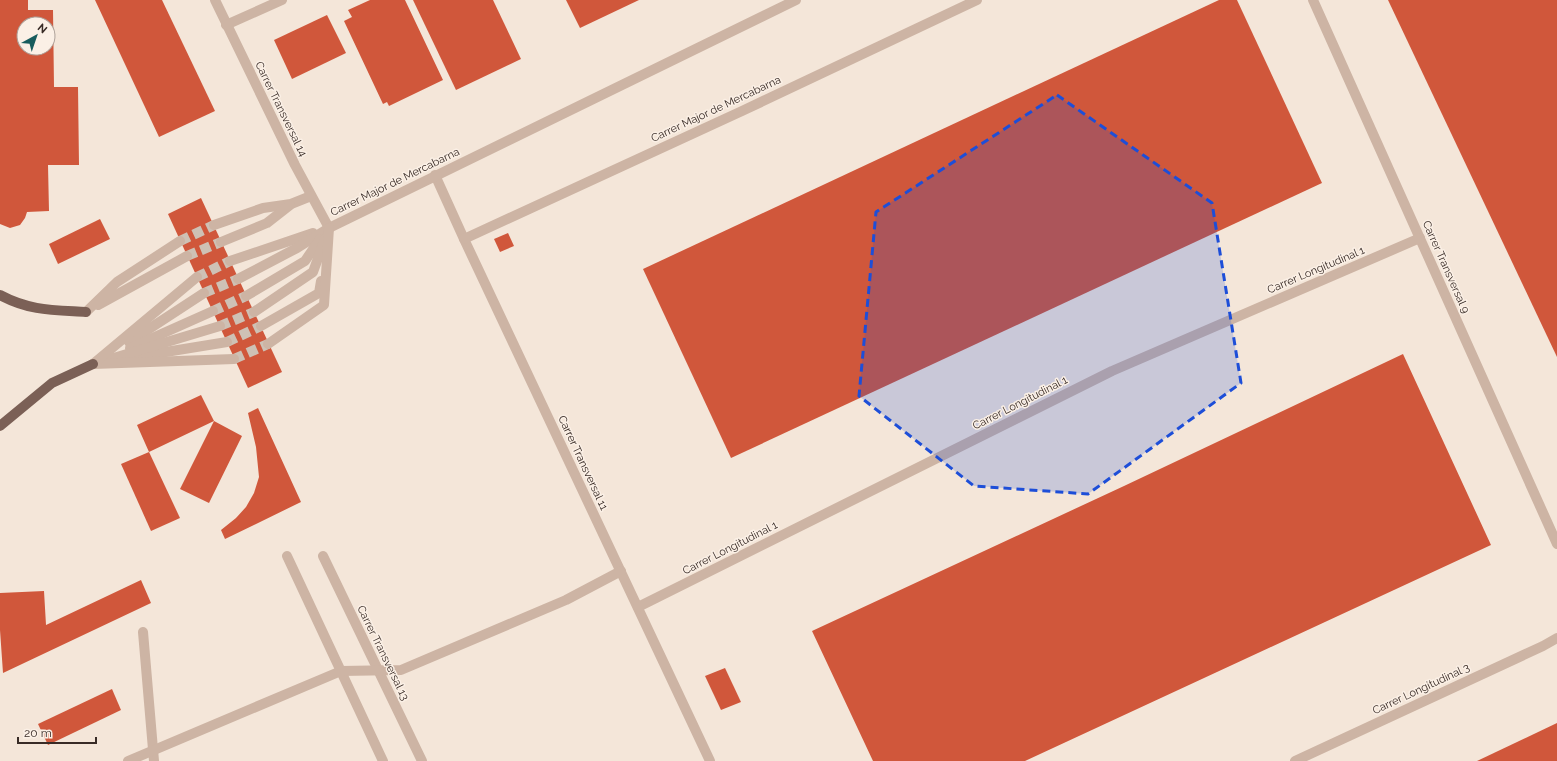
<svg xmlns="http://www.w3.org/2000/svg" width="1557" height="761" viewBox="0 0 1557 761" font-family="Raleway,sans-serif">
<rect width="100%" height="100%" fill="#f4e6d9"/>
<g fill="#d0573b" fill-rule="evenodd">
<path d="M0 0H28V10H53L54 87H78L79 165H48L49 211 27 212 25 218 20 225 10 228 0 224ZM24 24H48V48H24Z"/>
<polygon points="95,0 162,0 215,111 159,137"/>
<polygon points="370,0 405,0 443,80 389,106 387,102 383,104 344,21 352,17 348,10"/>
<polygon points="413,0 493,0 521,59 456,90"/>
<polygon points="566,0 639,0 580,28"/>
<polygon points="1219,0 1237,0 1322,183 731,458 643,269"/>
<polygon points="1388,0 1557,0 1557,357"/>
<polygon points="327,15 346,53 292,79 274,40"/>
<polygon points="201,198 282,372 248,388 168,214"/>
<polygon points="100,219 110,239 58,264 49,244"/>
<polygon points="508,233 514,246 500,252 494,239"/>
<polygon points="1403,354 1491,545 1025,761 873,761 812,631 1124,486"/>
<polygon points="201,395 214,421 242,436 209,503 180,489 214,421 149,452 137,425"/>
<polygon points="258,408 301,502 225,539 221,530 236,518 246,507 254,493 259,477 256,447 248,413"/>
<polygon points="149,452 180,518 151,531 121,464"/>
<polygon points="141,580 151,603 3,673 0,630 0,593 44,591 46,625"/>
<polygon points="725,668 741,702 721,710 705,676"/>
<polygon points="112,689 121,710 48,745 38,724"/>
<polygon points="1557,723 1557,761 1477,761"/>
</g>
<g fill="none" stroke-linecap="round" stroke-linejoin="round">
<g stroke="#cec1b5" stroke-width="10" stroke-dasharray="10 5" stroke-linecap="butt">
<polyline points="180,241 214,225"/>
<polyline points="187,256 221,242"/>
<polyline points="197,277 230,261"/>
<polyline points="204,293 238,279"/>
<polyline points="213,311 246,296"/>
<polyline points="220,326 254,312"/>
<polyline points="227,342 261,326"/>
<polyline points="234,359 268,344"/>
</g>
<g stroke="#cdb4a4" stroke-width="10">
<polyline points="215,0 295,165 329,228"/>
<polyline points="1313,0 1557,544"/>
<polyline points="226,25 282,0"/>
<polyline points="435,175 464,239 710,761"/>
<polyline points="214,225 263,208 291,204 311,196"/>
<polyline points="464,239 742,111 977,0"/>
<polyline points="221,242 267,223 290,205"/>
<polyline points="230,261 313,233"/>
<polyline points="238,279 297,248 329,228 796,0"/>
<polyline points="246,296 305,261 320,239"/>
<polyline points="98,305 187,256"/>
<polyline points="86,312 117,282 180,241"/>
<polyline points="254,312 313,272 325,239"/>
<polyline points="261,326 319,293 321,281"/>
<polyline points="129,342 204,293"/>
<polyline points="268,344 324,305 329,228"/>
<polyline points="130,348 213,311"/>
<polyline points="135,357 227,342"/>
<polyline points="107,360 220,326"/>
<polyline points="93,364 234,359"/>
<polyline points="93,364 197,277"/>
<polyline points="287,556 383,761"/>
<polyline points="323,556 422,761"/>
<polyline points="638,607 1112,371 1420,238"/>
<polyline points="143,632 154,761"/>
<polyline points="128,761 341,671 401,670 566,600 621,571"/>
<polyline points="1295,761 1543,646 1557,638"/>
</g>
<g stroke="#7b6056" stroke-width="10">
<path d="M0 295C30 311 53 310 86 312"/>
<polyline points="0,426 52,383 93,364"/>
</g>
</g>
<path fill="#1d4ed8" fill-opacity="0.2" stroke="#1d4ed8" stroke-width="3" stroke-dasharray="8 5" stroke-linejoin="round" d="M1057 95 1212 203 1241 383 1088 494 974 486 859 396 876 212Z"/>
<g text-anchor="middle" dominant-baseline="central" stroke-width="3" stroke-linejoin="round" paint-order="stroke">
<g font-size="11" fill="#382b26" stroke="#fbf0e6">
<text transform="translate(281 109) rotate(64)">Carrer Transversal 14</text>
<text transform="translate(716 109) rotate(-25)">Carrer Major de Mercabarna</text>
<text transform="translate(395 182) rotate(-26)">Carrer Major de Mercabarna</text>
<text transform="translate(1446 267) rotate(66)">Carrer Transversal 9</text>
<text transform="translate(1316 270) rotate(-23)">Carrer Longitudinal 1</text>
<text transform="translate(1020 403) rotate(-27)">Carrer Longitudinal 1</text>
<text transform="translate(583 463) rotate(65)">Carrer Transversal 11</text>
<text transform="translate(730 548) rotate(-27)">Carrer Longitudinal 1</text>
<text transform="translate(383 653) rotate(64)">Carrer Transversal 13</text>
<text transform="translate(1421 689) rotate(-25)">Carrer Longitudinal 3</text>
</g>
</g>
<g transform="translate(36 36) rotate(40)"><circle r="19" fill="#fbf0e6" stroke="#ada199"/>
<path d="M0-3L7 15L0 10L-7 15Z" fill="#185c5d"/>
<text y="-6" font-size="11" font-weight="bold" text-anchor="middle" fill="#382b26">N</text>
</g>
<path d="M18 737v6h78v-6" fill="none" stroke="#382b26" stroke-width="2"/>
<text x="24" y="737" font-size="12" fill="#382b26" stroke="#fbf0e6" stroke-width="3" paint-order="stroke">20 m</text>
</svg>
